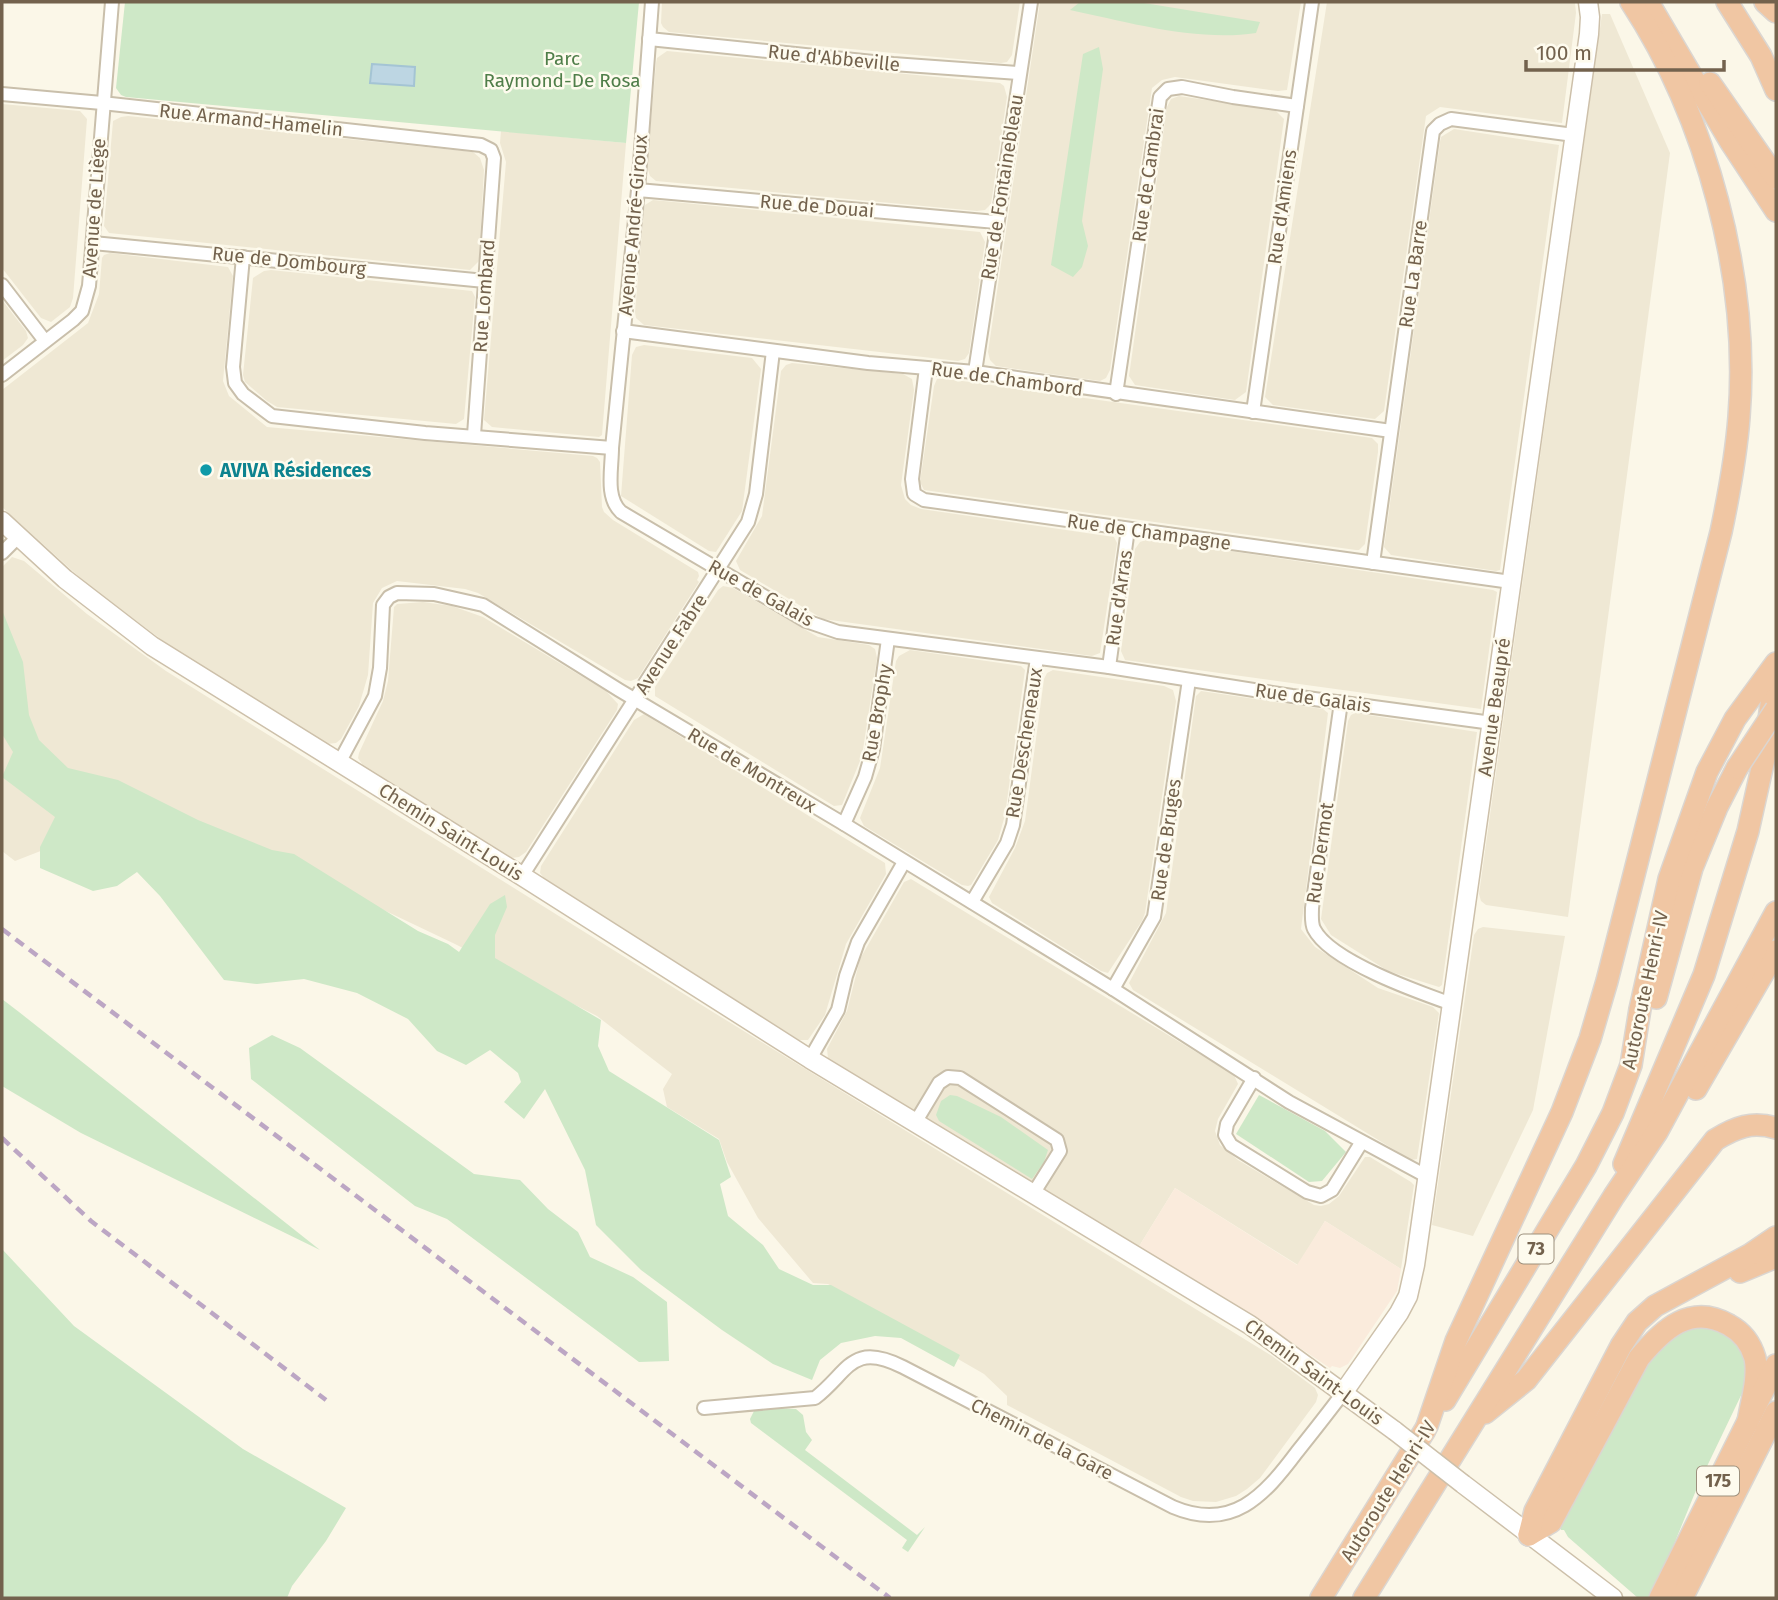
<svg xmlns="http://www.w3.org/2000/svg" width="1778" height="1600" viewBox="0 0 1778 1600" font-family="'Fira Sans',sans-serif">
<rect width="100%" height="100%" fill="#fbf7e8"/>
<g fill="#efe8d4">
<polygon points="662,2 1020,2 1012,55 1007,62 1001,63 669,32 663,27 661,23"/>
<polygon points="1040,2 1301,2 1287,90 1278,91 1175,77 1162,80 1152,88 1110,370 1106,378 1100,381 996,366 990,360 988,352"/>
<polygon points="1327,2 1575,3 1576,13 1562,123 1440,107 1426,116 1384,411 1375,419 1273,405 1265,397"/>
<polygon points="1602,14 1610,14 1670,153 1568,917 1486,905 1481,901 1479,894"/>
<polygon points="667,51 1000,83 1004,86 1007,97 991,204 985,210 977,211 656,181 650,176 647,167 656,63 657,58"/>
<polygon points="1179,96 1275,110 1284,119 1246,392 1235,400 1135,385 1129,376 1167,107 1171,99"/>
<polygon points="2,104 80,111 87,119 73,298 70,307 51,322 41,318 2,268"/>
<polygon points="128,116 473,152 480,158 484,170 479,261 470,270 109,233 104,226 113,121 121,117"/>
<polygon points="1454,129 1559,145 1500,570 1496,571 1391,555 1384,547 1440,142 1441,137"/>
<polygon points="501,131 626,143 602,435 599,437 492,427 484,420 506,162 500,143"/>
<polygon points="653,200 980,232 985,242 969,353 965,359 958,361 644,325 636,318 635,312 644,210 645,205"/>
<polygon points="110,253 228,267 233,276 223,381 229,396 267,427 593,456 597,458 600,462 602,507 604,512 613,520 698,572 699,576 697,580 699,582 638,678 631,681 625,680 478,593 465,589 397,581 382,588 373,603 368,675 359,706 341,739 336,743 327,744 174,649 87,584 2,507 2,390 88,323 99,294 102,258 104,255"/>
<polygon points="271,270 472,291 475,297 464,419 456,424 277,407 267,401 245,382 243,375 253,278 264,271"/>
<polygon points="2,300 26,331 28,338 23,345 2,361"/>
<polygon points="644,345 752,358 761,369 742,511 716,552 709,551 621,496 632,355 636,347"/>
<polygon points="792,363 903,374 912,379 914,390 901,485 905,499 911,505 921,509 1114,537 1117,543 1100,653 1092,656 823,619 740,570 736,561 762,516 781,371 786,365"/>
<polygon points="941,378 1372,438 1378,444 1378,452 1365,544 1359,550 1356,550 924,490 920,482 934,386 937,379"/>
<polygon points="1149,539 1493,590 1497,592 1481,709 1125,660 1121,651 1135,549 1140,542"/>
<polygon points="12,557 24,561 87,614 166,671 708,1009 1272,1356 1315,1388 1318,1395 1316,1402 1260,1478 1247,1489 1236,1496 1216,1502 1193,1501 1181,1497 1007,1405 1007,1396 984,1374 828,1284 813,1283 758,1218 727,1162 719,1139 667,1107 663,1089 672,1074 597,1016 455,944 161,804 15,861 2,851 2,567"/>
<polygon points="723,586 733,588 818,637 869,645 875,649 877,658 862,756 842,805 834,806 655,696 655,687 718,590"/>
<polygon points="423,602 452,606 483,617 606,691 618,704 617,710 526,852 519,857 511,858 364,767 358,758 359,753 383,701 388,681 394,607 397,604"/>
<polygon points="910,650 1021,666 1025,670 1005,815 998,840 971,885 968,886 962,885 864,826 860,818 880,768 896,661 899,656"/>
<polygon points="1053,670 1164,686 1173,690 1176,701 1145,913 1142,921 1108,973 1101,971 992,903 989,897 1015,848 1025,821 1044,679 1047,673"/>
<polygon points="1201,691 1323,709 1328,713 1301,929 1315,947 1378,988 1433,1007 1439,1013 1417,1159 1411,1160 1133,990 1129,983 1166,913 1196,696"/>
<polygon points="1355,713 1477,732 1442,985 1439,987 1388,971 1331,935 1321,919 1348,721 1351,715"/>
<polygon points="644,714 885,863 886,874 846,944 825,1015 808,1040 799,1040 544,878 540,873 541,866 634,720"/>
<polygon points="911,879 1234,1075 1238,1084 1218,1119 1215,1131 1220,1145 1238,1160 1314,1205 1321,1206 1329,1204 1339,1196 1365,1157 1370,1157 1411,1182 1414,1185 1401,1269 1325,1221 1298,1265 1175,1188 1138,1248 832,1061 828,1058 827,1049 847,1011 860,959 904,882"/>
<polygon points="1483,927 1565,936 1533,1110 1473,1236 1432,1225 1474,935 1478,929"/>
</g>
<polygon fill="#faebdc" points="1175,1188 1297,1265 1325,1221 1401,1269 1397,1291 1348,1364 1340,1368 1332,1366 1330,1368 1240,1308 1138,1248"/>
<g fill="#cee8c7">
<polygon points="125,2 639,2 626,143 126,97 121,95 116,88"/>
<path d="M1080 2H1138L1260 22 1256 33C1197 42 1127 22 1070 10Z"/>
<polygon points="1099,47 1103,69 1082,221 1088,246 1082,267 1073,277 1051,265 1083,54"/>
<polygon points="2,610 23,662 29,715 39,740 68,768 118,780 198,820 272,850 294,854 418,931 448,944 459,952 490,904 505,895 507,907 495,935 495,958 601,1020 598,1046 609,1071 719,1140 731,1177 720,1184 728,1216 763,1245 779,1269 813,1285 831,1285 960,1355 954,1367 901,1338 875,1336 841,1343 820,1360 812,1380 773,1364 722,1330 641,1270 596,1225 585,1170 545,1089 524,1119 504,1102 521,1082 518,1073 490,1050 466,1065 437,1051 408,1019 357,993 304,979 257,984 224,980 160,896 137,872 117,886 93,891 40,868 40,847 55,817 2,777 13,752 2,734"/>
<polygon points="2,999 19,1012 320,1250 81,1133 2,1086"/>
<polygon points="272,1035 300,1048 474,1174 520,1180 548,1209 578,1232 590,1257 633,1277 667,1302 669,1361 639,1362 447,1219 415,1206 251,1079 249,1048"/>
<polygon points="950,1095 957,1096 1001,1117 1048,1150 1044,1162 1032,1179 939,1121 936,1115 941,1101"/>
<polygon points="1259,1095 1325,1131 1346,1152 1322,1181 1309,1182 1236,1134"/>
<polygon points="2,1249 74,1326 243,1449 346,1508 326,1541 292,1586 287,1598 2,1598"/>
<polygon points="1702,1324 1727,1331 1747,1360 1746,1385 1699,1483 1652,1598 1638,1598 1568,1537 1564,1530 1561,1530 1560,1525 1639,1370 1675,1333"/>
<polygon points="777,1408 796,1409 803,1415 806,1432 812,1440 805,1450 917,1535 925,1527 908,1552 902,1548 907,1540 751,1423 750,1419 754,1411"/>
</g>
<polygon fill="#bdd6e3" stroke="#a4c4d4" stroke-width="2" points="372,64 415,67 414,86 370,83"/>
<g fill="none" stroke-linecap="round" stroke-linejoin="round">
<defs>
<g id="street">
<path d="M652 2 638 190 612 448C612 469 605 497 621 512L806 621 838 632 1109 667 1292 696 1492 723"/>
<polyline points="649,39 893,64 1019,73"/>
<polyline points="2,94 102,103 481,145 491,150 494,158 474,435"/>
<polyline points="638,190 996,222"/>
<polyline points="93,243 485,281"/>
<polyline points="243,257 233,367 235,383 243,394 272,416 425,433 612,448"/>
<polyline points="2,285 45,341"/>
<polyline points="623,331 868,363 975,372 1391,431"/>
<polyline points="926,368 912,479 914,494 924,500 1511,582"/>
<polyline points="975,372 1031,2"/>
<polyline points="2,375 73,320 82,311 89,286 112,2"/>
<polyline points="1116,394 1160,97 1168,89 1182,87 1233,97 1297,106"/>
<polyline points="1253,412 1312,2"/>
<polyline points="2,553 18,537"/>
<polyline points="1373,563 1433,131 1440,124 1451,119 1574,135"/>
<polyline points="1109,667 1128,529"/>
<path d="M1341 702 1312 908C1312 915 1311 923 1314 929 1330 961 1418 992 1452 1004"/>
<polyline points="339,763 375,696 380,668 383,605 389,597 397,593 434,594 483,605 619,690 844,824 1113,989 1289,1102 1428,1177"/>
<polyline points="844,824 865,777 873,749 888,639"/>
<polyline points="522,876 748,522 756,494 773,351"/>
<polyline points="972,902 1007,843 1013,825 1037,658"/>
<polyline points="1113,989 1154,917 1189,680"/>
<polyline points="810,1059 838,1010 846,976 858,942 904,862"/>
<polyline points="1254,1078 1227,1124 1225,1135 1231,1145 1307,1192 1321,1196 1332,1190 1361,1143"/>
<polyline points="915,1123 939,1083 948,1077 960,1078 1057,1140 1060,1151 1033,1194"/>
<path d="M704 1408 815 1398C849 1372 851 1341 903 1367L1173 1507C1232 1532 1264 1496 1297 1452 1313 1432 1328 1413 1343 1393"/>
</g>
<g id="secondary">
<polyline points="2,521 65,579 152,646 522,876 810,1059 1250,1325 1395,1431"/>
<polyline points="1343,1393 1399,1313 1408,1296 1415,1265 1589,34 1590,17 1588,2"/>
<polyline points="1463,1484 1613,1598"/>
</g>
<g id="highway">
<polyline points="1648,2 1730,141 1776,211"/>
<polyline points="1727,2 1761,56 1776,90"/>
<polyline points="1765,2 1776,12"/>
<polyline points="1710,83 1776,178"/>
<polyline points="1656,998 1692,868 1717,807 1737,768"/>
<polyline points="1696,1089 1776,951"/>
<polyline points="1624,1164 1704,975 1748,831 1764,759 1776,665"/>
<polyline points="1740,1272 1776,1257"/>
<polyline points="1445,1400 1586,1166 1613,1113 1631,1065 1640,1009 1669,879 1707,772 1735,719 1776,663"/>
<path d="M1485 1413 1526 1380 1715 1140C1736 1127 1752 1121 1776 1128"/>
<path d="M1427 1426 1456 1341 1562 1112 1590 1039 1607 981 1721 532C1729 494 1736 456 1739 417 1750 278 1707 118 1631 2"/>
<path d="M1529 1535 1551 1522 1639 1358C1663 1329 1691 1303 1729 1325 1742 1332 1751 1344 1755 1358 1759 1378 1751 1403 1748 1422"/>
<polyline points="1529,1535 1535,1511 1621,1346 1637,1322 1655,1306 1751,1254 1776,1237"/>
<polyline points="1321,1598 1425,1430"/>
<polyline points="1364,1598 1614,1196 1657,1132 1776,912"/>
<polyline points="1660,1598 1776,1365"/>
<polyline points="1682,1598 1776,1412"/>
</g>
</defs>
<use href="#street" stroke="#c9bfab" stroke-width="16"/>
<use href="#secondary" stroke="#cdc0aa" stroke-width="21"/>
<use href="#highway" stroke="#dbd6d1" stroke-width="24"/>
<use href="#street" stroke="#fff" stroke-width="12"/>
<use href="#secondary" stroke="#fff" stroke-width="18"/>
<use href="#highway" stroke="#f0c6a3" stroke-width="21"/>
<g stroke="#bca6c4" stroke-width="4.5" stroke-dasharray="10 7" stroke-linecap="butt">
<polyline points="2,929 890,1598"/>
<polyline points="2,1138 91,1221 326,1400"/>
</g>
<defs>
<polyline id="secondary-bridge" points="1395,1431 1463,1484"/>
<polyline id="highway-bridge" points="1737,768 1776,709"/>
</defs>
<use href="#secondary-bridge" stroke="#cdc0aa" stroke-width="21" stroke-linecap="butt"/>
<use href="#highway-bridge" stroke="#dbd6d1" stroke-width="24" stroke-linecap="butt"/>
<use href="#secondary-bridge" stroke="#fff" stroke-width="18"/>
<use href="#highway-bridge" stroke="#f0c6a3" stroke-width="21"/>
</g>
<circle fill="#0f9aa8" stroke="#fefbee" stroke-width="2.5" cx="206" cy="470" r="7"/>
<g text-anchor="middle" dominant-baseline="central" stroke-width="5" stroke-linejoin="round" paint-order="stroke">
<g fill="#fefbee" stroke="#9d907d" stroke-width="2">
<rect x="1518.5" y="1234.5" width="35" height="29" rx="5"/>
<rect x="1697" y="1466.5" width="42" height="29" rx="5"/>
</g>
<g font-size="18" font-weight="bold" fill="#73624d">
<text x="1536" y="1249">73</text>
<text x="1718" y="1481">175</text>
</g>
<g font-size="19" fill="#4f7e49" stroke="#fefbee">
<text x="562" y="58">Parc<tspan x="562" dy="22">Raymond-De Rosa</tspan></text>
</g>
<g font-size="19" fill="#73624d" stroke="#fefbee">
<text transform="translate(834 58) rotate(6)">Rue d'Abbeville</text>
<text transform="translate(251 120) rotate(6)">Rue Armand-Hamelin</text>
<text transform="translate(1148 175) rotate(-82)">Rue de Cambrai</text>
<text transform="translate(1002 187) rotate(-81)">Rue de Fontainebleau</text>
<text transform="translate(817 206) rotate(5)">Rue de Douai</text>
<text transform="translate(1282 207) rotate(-82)">Rue d'Amiens</text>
<text transform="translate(94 208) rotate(-86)">Avenue de Liège</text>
<text transform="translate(633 225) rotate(-85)">Avenue André-Giroux</text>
<text transform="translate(289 261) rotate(6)">Rue de Dombourg</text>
<text transform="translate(1413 274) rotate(-82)">Rue La Barre</text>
<text transform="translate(484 296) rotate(-86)">Rue Lombard</text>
<text transform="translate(1007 379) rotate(8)">Rue de Chambord</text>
<text transform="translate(1149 532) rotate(8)">Rue de Champagne</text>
<text transform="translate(761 593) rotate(29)">Rue de Galais</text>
<text transform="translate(1119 598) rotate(-82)">Rue d'Arras</text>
<text transform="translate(671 644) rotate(-57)">Avenue Fabre</text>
<text transform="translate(1313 698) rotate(8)">Rue de Galais</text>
<text transform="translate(1494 707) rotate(-82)">Avenue Beaupré</text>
<text transform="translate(877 713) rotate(-80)">Rue Brophy</text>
<text transform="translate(1024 743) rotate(-81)">Rue Descheneaux</text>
<text transform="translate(752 770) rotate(31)">Rue de Montreux</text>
<text transform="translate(451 832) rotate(32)">Chemin Saint-Louis</text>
<text transform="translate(1166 840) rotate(-82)">Rue de Bruges</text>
<text transform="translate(1320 853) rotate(-82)">Rue Dermot</text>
<text transform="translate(1645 990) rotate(-78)">Autoroute Henri-IV</text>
<text transform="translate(1314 1372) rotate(36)">Chemin Saint-Louis</text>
<text transform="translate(1042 1439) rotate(27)">Chemin de la Gare</text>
<text transform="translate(1388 1491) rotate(-58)">Autoroute Henri-IV</text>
</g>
<g font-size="19" font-weight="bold" fill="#0d838f" stroke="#fefbee" text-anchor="start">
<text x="220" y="470">AVIVA Résidences</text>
</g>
</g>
<rect width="1778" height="1600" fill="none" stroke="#73624d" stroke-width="7"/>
<path d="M1526 60v10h198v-10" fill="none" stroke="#73624d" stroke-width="3.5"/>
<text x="1536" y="60" font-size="21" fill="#73624d" stroke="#fefbee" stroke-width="5" paint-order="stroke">100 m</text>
</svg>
